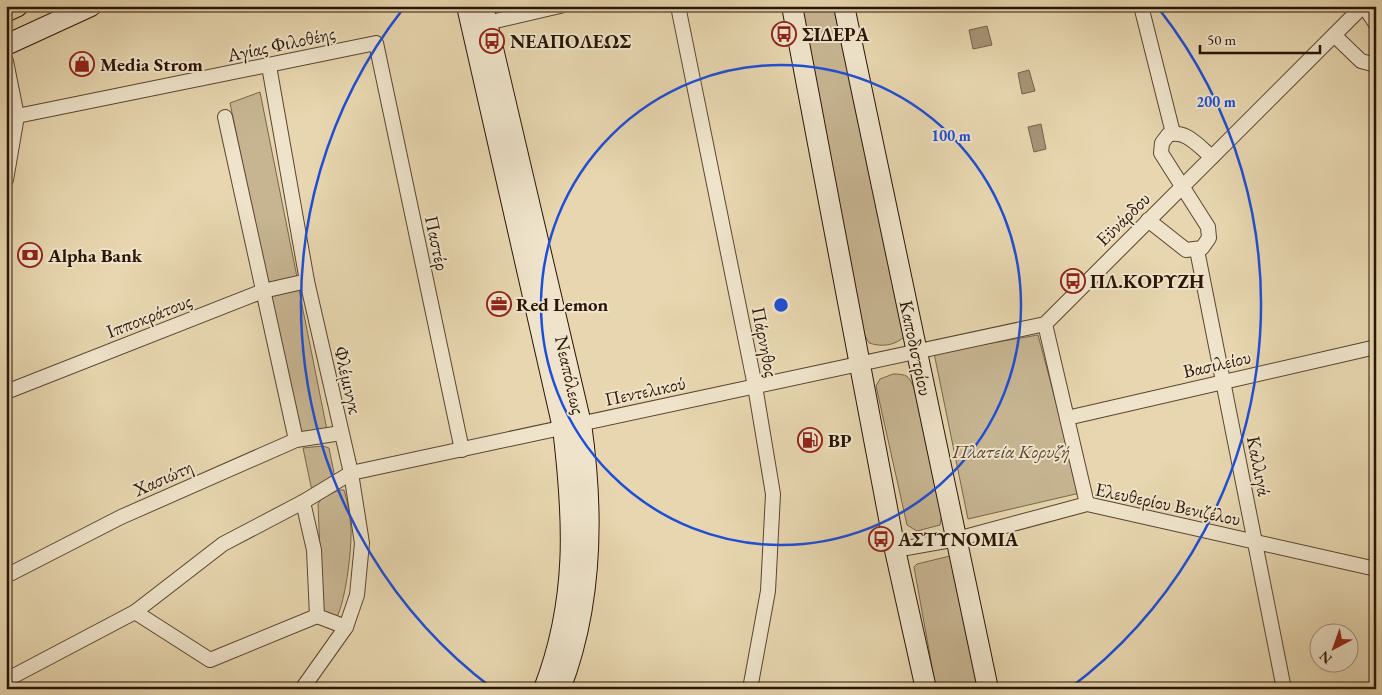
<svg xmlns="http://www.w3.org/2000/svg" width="1382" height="695" viewBox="0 0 1382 695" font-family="'EB Garamond',serif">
<rect width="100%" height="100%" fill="#e7d6af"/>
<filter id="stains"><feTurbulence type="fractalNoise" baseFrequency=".004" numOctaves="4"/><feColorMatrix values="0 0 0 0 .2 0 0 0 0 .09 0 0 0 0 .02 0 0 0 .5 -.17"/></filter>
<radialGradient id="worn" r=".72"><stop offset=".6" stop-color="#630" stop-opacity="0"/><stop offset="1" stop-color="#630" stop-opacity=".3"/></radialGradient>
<g fill="#c7b592" stroke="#78654c">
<path d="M800 6H833L848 66 904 337C894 346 881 347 869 343L864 334Z"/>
<polygon points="260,92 297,277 267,283 230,103"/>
<polygon points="299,290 328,435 303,439 271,295"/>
<polygon points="1038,335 1080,493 968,519 934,353"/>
<path d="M893 374C907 374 909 376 914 388L942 514 940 525 917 531 907 525 876 386 880 379Z"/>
<polygon points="323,446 329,448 335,478 312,491 303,448"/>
<path d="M339 490H344C348 503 350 515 351 528 352 548 345 618 329 629L323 624 318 504 322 498Z"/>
<polygon points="950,556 981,689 936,689 914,567 917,564"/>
</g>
<g fill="#a79476" stroke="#756149">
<polygon points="987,26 992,45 973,49 969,30"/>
<polygon points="1029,70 1035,91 1022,94 1018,73"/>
<polygon points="1041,124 1046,149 1034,152 1028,127"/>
</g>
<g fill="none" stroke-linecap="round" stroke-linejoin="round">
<defs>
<g id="street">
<polyline points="678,6 755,386 773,494 768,591 750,689"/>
<polyline points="1141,6 1173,133"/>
<polyline points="1364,6 1376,24"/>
<polyline points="478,25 560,6"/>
<polyline points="1334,35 1361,61 1376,65"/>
<polyline points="6,61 17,116 6,180"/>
<polyline points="269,66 307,281 351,473 362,543 357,595 346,627 302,689"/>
<polyline points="17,116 376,43 462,450"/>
<polyline points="225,117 296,440"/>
<path d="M1148 220 1186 250 1202 248 1209 238 1208 227 1161 153 1162 143 1168 135C1186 129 1199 147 1212 157"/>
<polyline points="1197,250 1284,689"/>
<polyline points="1045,324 1087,504"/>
<polyline points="6,392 263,291 307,281"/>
<polyline points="1067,418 1376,347"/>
<polyline points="303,502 314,550 317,616 346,627"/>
<polyline points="895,550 957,539 1087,504 1376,569"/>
<polyline points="6,576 121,517 296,440 341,433"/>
<polyline points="135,612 223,544 303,502 351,473 1045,324 1363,6"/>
<polyline points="6,680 135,612 210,660 317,616"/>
</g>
<g id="secondary">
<path d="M467 6 563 428C574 520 578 600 544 689"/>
<path d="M483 6 581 424C594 513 593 604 560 689"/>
<polyline points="792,6 895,550 926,689"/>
<polyline points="844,6 988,689"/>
<polyline points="6,45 91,6"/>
</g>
<polyline id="primary" points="6,11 17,6"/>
</defs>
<use href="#street" stroke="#594530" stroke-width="16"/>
<use href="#secondary" stroke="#2a1506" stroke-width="22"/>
<use href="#primary" stroke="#2a1506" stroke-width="23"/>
<use href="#street" stroke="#efe4cb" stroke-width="14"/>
<use href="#secondary" stroke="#efe4cb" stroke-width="20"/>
<use href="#primary" stroke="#e7d6af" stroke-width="21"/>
</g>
<g fill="none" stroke="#1d4ed8" stroke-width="2.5">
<circle cx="781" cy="305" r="240"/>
<path d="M492 688A480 480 0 0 1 403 9M1159 9A480 480 0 0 1 1070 688"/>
</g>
<defs>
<symbol id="bus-ring" viewBox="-11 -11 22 22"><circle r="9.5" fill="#efe4cb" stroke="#8f2418" stroke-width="1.5"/><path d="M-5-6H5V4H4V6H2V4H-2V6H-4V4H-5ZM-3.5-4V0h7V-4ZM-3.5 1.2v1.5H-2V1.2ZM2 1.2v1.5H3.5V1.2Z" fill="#8f2418"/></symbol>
<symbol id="shop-ring" viewBox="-11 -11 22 22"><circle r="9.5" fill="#efe4cb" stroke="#8f2418" stroke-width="1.5"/><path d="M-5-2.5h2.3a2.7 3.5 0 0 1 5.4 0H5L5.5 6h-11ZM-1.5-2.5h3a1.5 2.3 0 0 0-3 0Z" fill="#8f2418"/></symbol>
<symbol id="bank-ring" viewBox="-11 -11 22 22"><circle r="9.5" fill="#efe4cb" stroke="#8f2418" stroke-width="1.5"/><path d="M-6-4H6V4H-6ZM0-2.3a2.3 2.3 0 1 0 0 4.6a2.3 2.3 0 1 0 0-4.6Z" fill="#8f2418"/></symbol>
<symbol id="office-ring" viewBox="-11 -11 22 22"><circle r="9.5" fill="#efe4cb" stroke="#8f2418" stroke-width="1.5"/><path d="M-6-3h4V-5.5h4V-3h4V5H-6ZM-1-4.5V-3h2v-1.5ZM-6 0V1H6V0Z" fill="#8f2418"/></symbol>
<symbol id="fuel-ring" viewBox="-11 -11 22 22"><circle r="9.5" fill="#efe4cb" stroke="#8f2418" stroke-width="1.5"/><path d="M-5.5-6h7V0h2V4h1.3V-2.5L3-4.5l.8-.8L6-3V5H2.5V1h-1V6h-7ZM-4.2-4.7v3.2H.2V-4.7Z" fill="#8f2418"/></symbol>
</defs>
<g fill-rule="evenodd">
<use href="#bus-ring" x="770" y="20" width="28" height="28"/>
<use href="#bus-ring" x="478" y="27" width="28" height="28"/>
<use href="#shop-ring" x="68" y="50" width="28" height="28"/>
<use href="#bank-ring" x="16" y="241" width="28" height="28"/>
<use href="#bus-ring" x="1059" y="267" width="28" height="28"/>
<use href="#office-ring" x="485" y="290" width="28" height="28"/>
<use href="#fuel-ring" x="796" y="426" width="28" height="28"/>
<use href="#bus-ring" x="867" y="525" width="28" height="28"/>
</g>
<g text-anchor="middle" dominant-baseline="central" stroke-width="4" stroke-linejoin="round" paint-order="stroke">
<g font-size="19" font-weight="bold" fill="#2a1506" stroke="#efe4cb" text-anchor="start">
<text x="802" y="34">ΣΙΔΕΡΑ</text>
<text x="510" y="41">ΝΕΑΠΟΛΕΩΣ</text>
<text x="100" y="64">Media Strom</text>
<text x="48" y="255">Alpha Bank</text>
<text x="1090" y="281">ΠΛ.ΚΟΡΥΖΗ</text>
<text x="516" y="304">Red Lemon</text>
<text x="828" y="440">BP</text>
<text x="898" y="539">ΑΣΤΥΝΟΜΙΑ</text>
</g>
<g font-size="19" fill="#2a1506" stroke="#efe4cb">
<text transform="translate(281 44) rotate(-12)">Αγίας Φιλοθέης</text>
<text transform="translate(1123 219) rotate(-45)">Εϋνάρδου</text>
<text transform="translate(437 243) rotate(78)">Παστέρ</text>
<text transform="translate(149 316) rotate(-21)">Ιπποκράτους</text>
<text transform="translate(765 342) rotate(79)">Πάρνηθος</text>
<text transform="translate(916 348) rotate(78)">Καποδιστρίου</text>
<text transform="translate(1217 364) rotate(-13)">Βασιλείου</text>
<text transform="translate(570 375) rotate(77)">Νεαπόλεως</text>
<text transform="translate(348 380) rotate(77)">Φλέμινγκ</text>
<text transform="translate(645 391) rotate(-12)">Πεντελικού</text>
<text transform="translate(1259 466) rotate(79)">Καλλιγά</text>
<text transform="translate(163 478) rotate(-24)">Χασιώτη</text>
<text transform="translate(1168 504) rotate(12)">Ελευθερίου Βενιζέλου</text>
</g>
<g font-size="19" font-style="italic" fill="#594530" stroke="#efe4cb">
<text x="1011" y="451">Πλατεία Κορυζή</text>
</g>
</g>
<circle cx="781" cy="305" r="8" fill="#1d4ed8" stroke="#efe4cb" stroke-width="2.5"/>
<g font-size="15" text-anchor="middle" font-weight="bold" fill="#1d4ed8" stroke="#efe4cb" stroke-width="4" stroke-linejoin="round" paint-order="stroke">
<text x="1216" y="107">200 m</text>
<text x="951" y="141">100 m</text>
</g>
<rect width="1382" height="695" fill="none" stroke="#e7d6af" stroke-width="25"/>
<rect x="8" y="8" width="1367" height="680" fill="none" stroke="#2a1506" stroke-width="2.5"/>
<rect x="12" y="12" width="1357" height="670" fill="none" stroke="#2a1506"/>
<g transform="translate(1334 648) rotate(221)"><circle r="24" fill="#efe4cb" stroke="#a0917c"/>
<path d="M0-4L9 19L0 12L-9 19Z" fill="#8f2418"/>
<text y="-8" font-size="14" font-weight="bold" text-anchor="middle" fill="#2a1506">N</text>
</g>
<path d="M1200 45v8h120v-8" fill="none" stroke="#2a1506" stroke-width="2.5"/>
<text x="1207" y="45" font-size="15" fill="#2a1506" stroke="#efe4cb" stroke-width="4" paint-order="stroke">50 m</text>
<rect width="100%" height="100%" filter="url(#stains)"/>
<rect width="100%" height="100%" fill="url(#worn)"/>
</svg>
